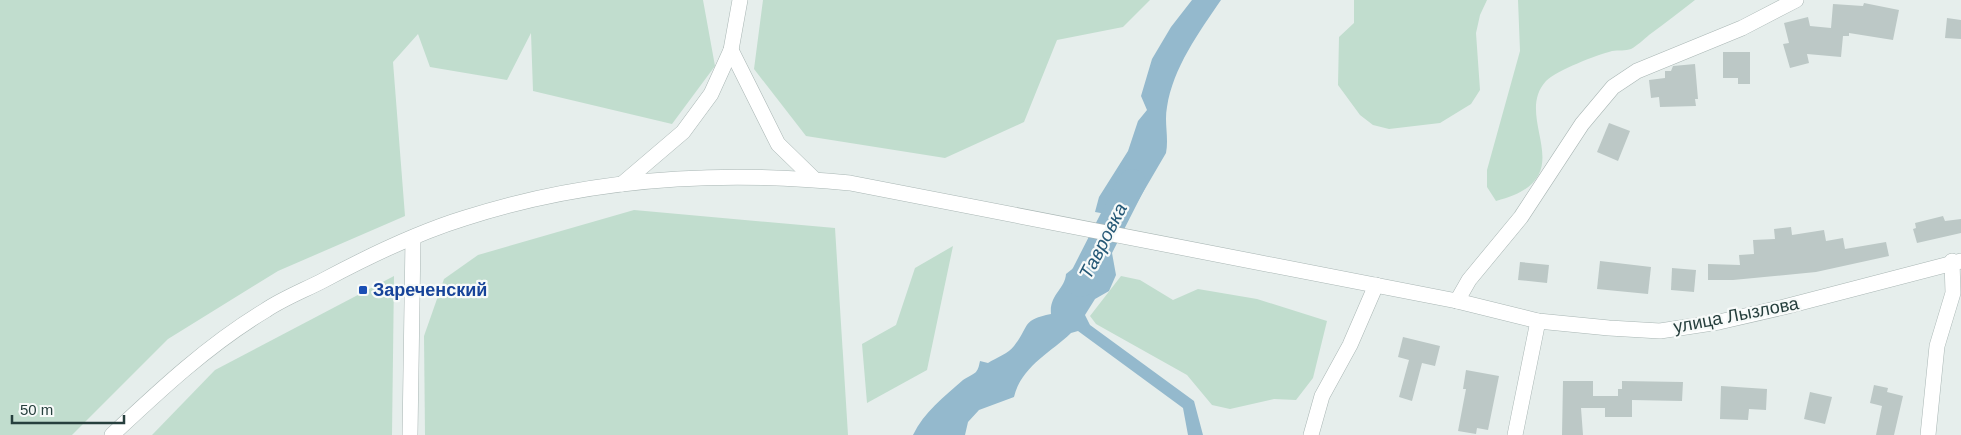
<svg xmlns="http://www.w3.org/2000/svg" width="1961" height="435" viewBox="0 0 1961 435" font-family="Arial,sans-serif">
<rect width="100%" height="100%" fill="#e6eeec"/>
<g fill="#c1ddce">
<polygon points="0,0 703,0 715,66 672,124 533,91 531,33 507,80 430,67 418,34 393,62 405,216 278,271 168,339 72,435 0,435"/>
<polygon points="763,0 1150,0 1123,27 1057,40 1024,122 945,158 806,136 754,69"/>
<polygon points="1354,0 1487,0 1480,15 1476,33 1480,90 1471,104 1440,123 1389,129 1373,125 1360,115 1338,85 1339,37 1354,23"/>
<path d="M1518 0H1695C1680 12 1665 23 1649 35 1644 39 1637 46 1631 49 1626 51 1618 50 1612 51 1597 55 1557 70 1546 81 1511 119 1586 178 1496 201L1487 187V170L1520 51Z"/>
<polygon points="634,210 835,228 848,435 425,435 424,336 444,279 478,255"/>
<polygon points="953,246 927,370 867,403 862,344 896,325 915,268"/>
<polygon points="394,276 392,435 152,435 215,370"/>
<polygon points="1121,276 1140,280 1173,300 1198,289 1257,299 1327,321 1313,378 1296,400 1274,399 1230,409 1212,405 1187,375 1096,324 1090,316"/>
</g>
<g fill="#94b9cd">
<path d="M1192 0H1221C1199 32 1173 68 1167 107 1164 122 1169 138 1166 153L1128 218 1095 212 1099 197 1128 151 1138 121 1147 110 1141 96 1152 59 1171 27Z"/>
<path d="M1085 247 1112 253 1116 275 1109 291 1095 299 1085 315 1090 325 1194 401 1203 435H1188L1183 408 1078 331 1071 333C1050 353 1021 367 1014 397L979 410 968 422 965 435H913C924 412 944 397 963 380 967 377 973 375 976 372 979 368 979 365 980 361L988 363C996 358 1009 353 1014 346 1030 326 1021 320 1051 314 1049 295 1065 289 1066 274L1076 266Z"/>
</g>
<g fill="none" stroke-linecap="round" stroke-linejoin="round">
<polyline stroke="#94b9cd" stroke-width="28" points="1081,283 1132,183"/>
</g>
<g fill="#bcc8c6">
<polygon points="1864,3 1899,10 1893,40 1849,33 1849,36 1843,36 1841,57 1807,54 1809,63 1790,68 1783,44 1789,43 1784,23 1808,17 1810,26 1831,28 1833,4 1863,6"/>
<polygon points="1947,18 1961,20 1961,39 1945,38"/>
<polygon points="1723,52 1750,52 1750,84 1738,84 1738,78 1723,78"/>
<polygon points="1695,64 1698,99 1695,99 1696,106 1660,107 1659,97 1651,98 1649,80 1665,78 1665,71 1671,71 1673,66"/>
<polygon points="1609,123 1630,131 1618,161 1597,152"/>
<polygon points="1943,216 1945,221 1961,219 1961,233 1917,243 1913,229 1916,228 1915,223"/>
<polygon points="1791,227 1792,235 1824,230 1826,241 1843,238 1845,249 1886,242 1889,256 1816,272 1733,280 1708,280 1708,264 1740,265 1739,255 1754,254 1753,240 1775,239 1774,229"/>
<polygon points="1600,261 1651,267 1648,294 1597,289"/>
<polygon points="1520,262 1549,265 1547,283 1518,280"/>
<polygon points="1672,268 1696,270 1694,292 1671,290"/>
<polygon points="1403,337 1440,346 1435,366 1422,363 1412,401 1399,397 1409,360 1398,357"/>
<polygon points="1466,370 1499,376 1488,430 1477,428 1476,434 1458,431 1466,389 1463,389"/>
<polygon points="1563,381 1593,381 1593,396 1618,396 1618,389 1622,389 1622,381 1683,382 1682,401 1632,400 1632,417 1605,417 1605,408 1581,408 1583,435 1562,435"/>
<polygon points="1874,385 1888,388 1887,392 1903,396 1894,435 1876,435 1882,406 1870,403"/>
<polygon points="1721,386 1767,389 1766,410 1749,409 1748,420 1720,419"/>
<polygon points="1810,392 1832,397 1825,424 1804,419"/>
</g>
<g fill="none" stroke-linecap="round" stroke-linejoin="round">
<defs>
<g id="minor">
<polyline points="731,50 778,144 814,179"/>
<polyline points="622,184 683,132 711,94 731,50 740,0"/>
<polyline points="1457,301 1469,280 1521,217 1582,124 1613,87 1637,71 1742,28 1796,0"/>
<polyline points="410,435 413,238"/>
<polyline points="1311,435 1322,396 1350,345 1376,285"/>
<polyline points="1515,435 1538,321"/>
<polyline points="1928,435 1937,346 1953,293 1952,261"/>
</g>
<path id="tertiary" d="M112 435C160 390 209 344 266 310 284 298 305 290 324 280 369 256 416 233 465 218 589 178 721 170 850 183L1457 301 1538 321 1609 328 1660 331 1719 322 1784 307 1961 261"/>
</defs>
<use href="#minor" stroke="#a9b6b4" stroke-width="16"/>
<use href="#tertiary" stroke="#a9b6b4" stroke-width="16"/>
<use href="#minor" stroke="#fff" stroke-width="15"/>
<use href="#tertiary" stroke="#fff" stroke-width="15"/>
</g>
<rect fill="#1a4fb4" stroke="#f7faf9" stroke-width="2" x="358" y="285" width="10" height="10" rx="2.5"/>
<g text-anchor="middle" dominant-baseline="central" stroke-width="4.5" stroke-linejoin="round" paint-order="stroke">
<g font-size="18" font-weight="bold" fill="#164399" stroke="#f7faf9" text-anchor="start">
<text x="373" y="290">Зареченский</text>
</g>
<g font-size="18" fill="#263f3d" stroke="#f7faf9">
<text transform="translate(1736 315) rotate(-11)">улица Лызлова</text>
</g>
<g font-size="19" font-style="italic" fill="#255876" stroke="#f7faf9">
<text transform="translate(1103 241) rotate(-63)">Тавровка</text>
</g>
</g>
<path d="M12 415v8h112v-8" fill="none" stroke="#263f3d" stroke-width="2.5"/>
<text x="20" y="415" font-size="15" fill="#263f3d" stroke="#f7faf9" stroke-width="4" paint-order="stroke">50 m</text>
</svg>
